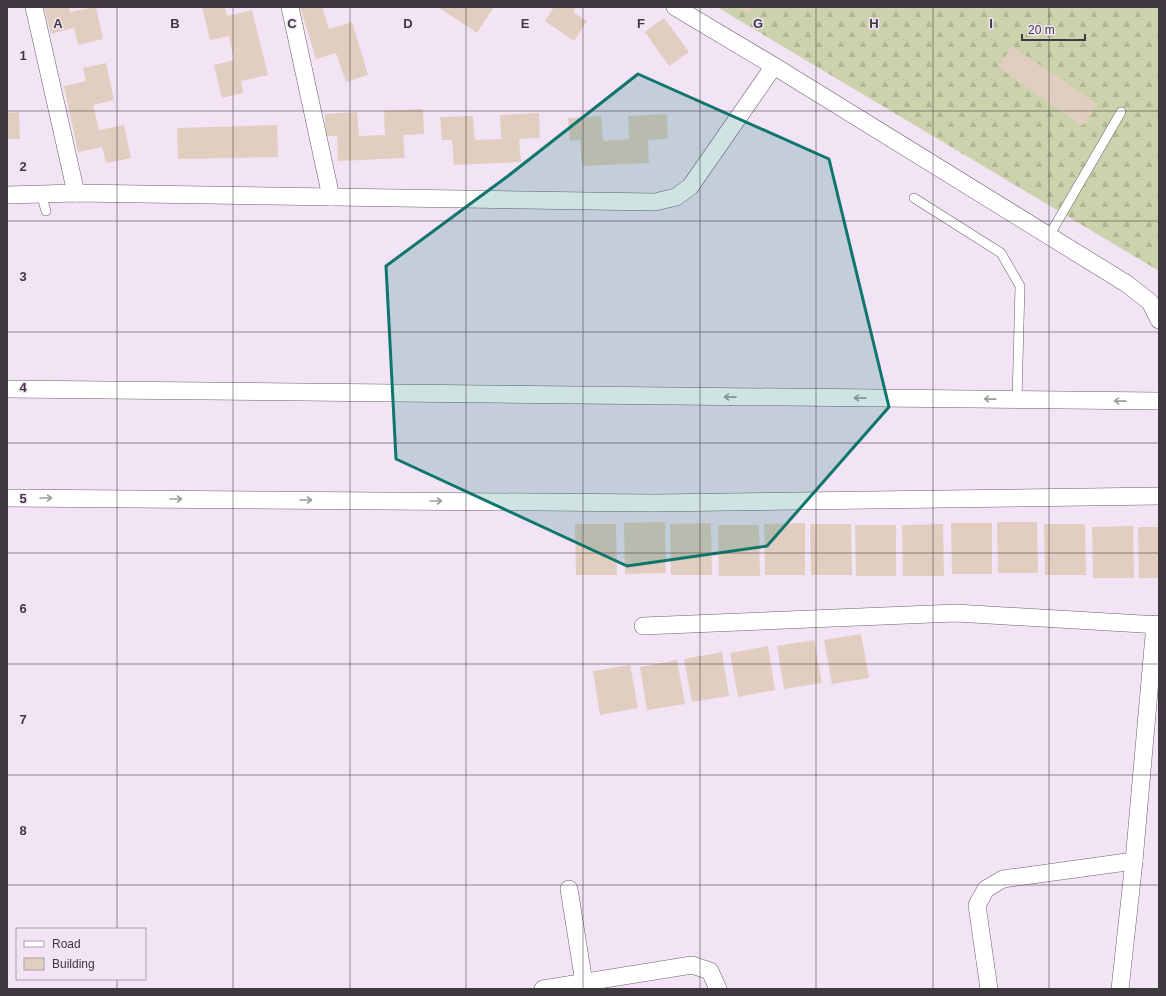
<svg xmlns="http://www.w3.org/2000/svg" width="1166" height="996" viewBox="0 0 1166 996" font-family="Helvetica,sans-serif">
<defs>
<pattern id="forest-firs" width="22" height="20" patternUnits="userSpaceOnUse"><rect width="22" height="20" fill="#ccd2ab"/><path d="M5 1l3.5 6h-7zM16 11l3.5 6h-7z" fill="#b0b594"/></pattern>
</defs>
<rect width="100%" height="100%" fill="#f2e3f5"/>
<polygon fill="url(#forest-firs)" points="717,7 1159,7 1159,271"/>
<g fill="#e1cec0">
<polygon points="44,7 69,7 70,12 96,7 103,39 78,45 74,28 51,34"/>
<polygon points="202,7 225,7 227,16 252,10 268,75 241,81 243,93 222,98 214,65 234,60 229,36 210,40"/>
<polygon points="300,7 322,7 329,29 352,22 368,75 346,82 336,53 316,59"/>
<polygon points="438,7 491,7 493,8 477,33"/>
<polygon points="554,7 576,7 573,12 587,21 574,41 545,21"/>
<polygon points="738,7 753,7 748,14"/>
<polygon points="664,18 689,52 669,66 645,32"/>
<polygon points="1012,46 1097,104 1082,126 998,67"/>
<polygon points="106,63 114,100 93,105 99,130 124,125 131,158 106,163 102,147 78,152 64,86 86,81 83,68"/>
<polygon points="423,109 424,134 403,135 405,158 338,161 337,136 326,136 325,114 357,112 359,136 385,135 384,111"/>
<polygon points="19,112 20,139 7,139 7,113"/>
<polygon points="539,113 540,138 519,139 521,162 454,165 452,140 442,140 440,117 473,116 475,140 501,139 500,115"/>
<polygon points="667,114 668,139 648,140 649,163 582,166 580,140 570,141 568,118 601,116 603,141 629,139 628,116"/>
<polygon points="277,125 278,157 178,159 177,128"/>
<polygon points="665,522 666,573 625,574 624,523"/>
<polygon points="997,522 1037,522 1038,573 998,573"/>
<polygon points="711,523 712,575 671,575 670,524"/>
<polygon points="805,523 805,575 765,575 764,524"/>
<polygon points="951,523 992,523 992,574 952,574"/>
<polygon points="575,524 616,524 617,575 576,575"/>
<polygon points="810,524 851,524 852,575 811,575"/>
<polygon points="943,524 944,576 903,576 902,525"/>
<polygon points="1044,524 1085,524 1086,575 1045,575"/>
<polygon points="718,525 759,525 760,576 719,576"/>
<polygon points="855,525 896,525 896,576 856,576"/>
<polygon points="1133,526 1134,578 1093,578 1092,527"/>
<polygon points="1138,527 1159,527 1159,578 1139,578"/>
<polygon points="861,634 869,678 832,684 824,640"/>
<polygon points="814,640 822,683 784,689 777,646"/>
<polygon points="768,646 775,690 738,697 730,653"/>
<polygon points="722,652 729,696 692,702 684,659"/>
<polygon points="677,660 685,704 647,710 640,667"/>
<polygon points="630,665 638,708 600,715 593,671"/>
</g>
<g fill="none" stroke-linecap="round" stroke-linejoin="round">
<defs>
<g id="lane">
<polyline points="41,194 46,211"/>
<polyline points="914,198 1001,253 1020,286 1017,400"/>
<polyline points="1049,236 1121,112"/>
</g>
<g id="street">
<polyline points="34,7 76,193"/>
<polyline points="290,7 331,197"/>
<polyline points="675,7 774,66 1127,284 1150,302 1159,320"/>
<polyline points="7,195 76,193 655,202 676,197 690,187 774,66"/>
<polyline points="7,389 1159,401"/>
<polyline points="7,498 655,503 1159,496"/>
<polyline points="643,626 956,613 1159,625"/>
<polyline points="569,889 585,989"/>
<polyline points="543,989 692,965 710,971 718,989"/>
<polyline points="989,989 977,905 986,889 1003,879 1134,861"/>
<polyline points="1120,989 1134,861 1155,624"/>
</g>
</defs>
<use href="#lane" stroke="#6c5f6e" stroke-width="10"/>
<use href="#street" stroke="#6c5f6e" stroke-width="18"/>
<use href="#lane" stroke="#fff" stroke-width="9"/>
<use href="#street" stroke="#fff" stroke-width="17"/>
</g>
<defs><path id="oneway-shaft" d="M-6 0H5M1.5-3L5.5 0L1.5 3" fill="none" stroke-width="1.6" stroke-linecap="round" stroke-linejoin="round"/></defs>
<g stroke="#9e9c9f">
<use href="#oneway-shaft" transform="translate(730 397) rotate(-179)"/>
<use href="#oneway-shaft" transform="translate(860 398) rotate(-179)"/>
<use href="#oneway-shaft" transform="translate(990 399) rotate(-179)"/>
<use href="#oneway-shaft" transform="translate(1120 401) rotate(-179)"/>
<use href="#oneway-shaft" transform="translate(46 498)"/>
<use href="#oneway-shaft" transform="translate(176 499)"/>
<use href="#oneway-shaft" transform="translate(306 500)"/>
<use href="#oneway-shaft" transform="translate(436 501)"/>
</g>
<path fill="#0f766e" fill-opacity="0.2" stroke="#0f766e" stroke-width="3" stroke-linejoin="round" d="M638 74 829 159 889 407 767 546 627 566 396 459 386 266 508 176Z"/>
<path fill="none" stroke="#3e383f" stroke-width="1" stroke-opacity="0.55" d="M117 7V929M233 7V989M350 7V989M466 7V989M583 7V989M700 7V989M816 7V989M933 7V989M1049 7V989M7 111H1159M7 221H1159M7 332H1159M7 443H1159M7 553H1159M7 664H1159M7 775H1159M7 885H1159M117 979V989"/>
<g font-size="13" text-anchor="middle" font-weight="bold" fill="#3e383f" stroke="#f2e3f5" stroke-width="3" stroke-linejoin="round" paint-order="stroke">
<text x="58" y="28">A</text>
<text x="175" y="28">B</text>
<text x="292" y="28">C</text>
<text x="408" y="28">D</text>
<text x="525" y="28">E</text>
<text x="641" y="28">F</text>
<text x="758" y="28">G</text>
<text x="874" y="28">H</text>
<text x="991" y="28">I</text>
<text x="23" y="60">1</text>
<text x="23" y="171">2</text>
<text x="23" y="281">3</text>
<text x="23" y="392">4</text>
<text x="23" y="503">5</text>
<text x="23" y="613">6</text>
<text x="23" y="724">7</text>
<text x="23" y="835">8</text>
</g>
<rect width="1166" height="996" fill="none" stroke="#3e383f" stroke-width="16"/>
<rect x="16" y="928" width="130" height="52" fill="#f2e3f5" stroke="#aa9fac"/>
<rect x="24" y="941" width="20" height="6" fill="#ffffff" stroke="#aa9fac"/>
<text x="52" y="948" font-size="12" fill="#3e383f">Road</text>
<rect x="24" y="958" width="20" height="12" fill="#e1cec0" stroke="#aa9fac"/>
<text x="52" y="968" font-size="12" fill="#3e383f">Building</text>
<path d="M1022 34v6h63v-6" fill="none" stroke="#3e383f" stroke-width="2"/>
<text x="1028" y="34" font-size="12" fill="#3e383f" stroke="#f2e3f5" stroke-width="3" paint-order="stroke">20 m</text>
</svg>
